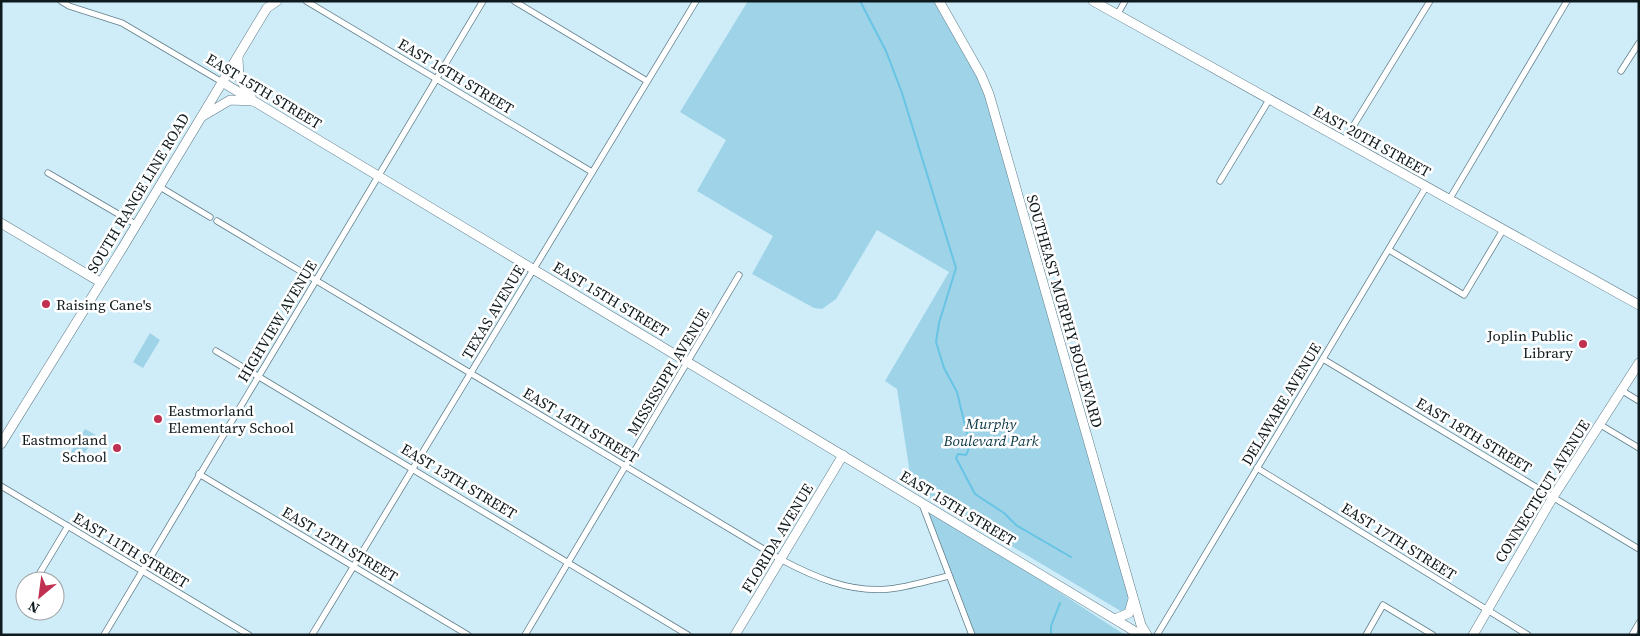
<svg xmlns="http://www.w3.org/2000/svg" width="1640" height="636" viewBox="0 0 1640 636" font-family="'Source Serif 4',serif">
<rect width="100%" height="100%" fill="#ceedf9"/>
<g fill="#9fd3e8">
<polygon points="748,1 936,1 976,73 988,101 1131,602 1124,613 912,487 897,389 885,381 949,272 877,230 836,299 822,309 814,308 752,274 773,236 697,191 726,140 680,112"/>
<polygon points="150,333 160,340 143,368 133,362"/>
<polygon points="85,429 96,435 81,459 70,453"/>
<polygon points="921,502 1125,635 972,635"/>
</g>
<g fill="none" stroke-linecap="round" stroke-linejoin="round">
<g stroke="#68c4e5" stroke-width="2">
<polyline points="860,1 886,51 902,93 956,268 939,323 936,342 944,368 957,392 970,446 966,455 958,454 956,458 975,494 1004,513 1016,525 1071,557"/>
<polyline points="1051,635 1051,626 1060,603"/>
</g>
<defs>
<g id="street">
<polyline points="61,1 69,6 122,23 222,82"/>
<polyline points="306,1 592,172"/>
<polyline points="514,1 647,81"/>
<polyline points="1117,15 1125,1"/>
<polyline points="1621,71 1639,43"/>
<polyline points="1344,141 1430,1"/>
<polyline points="48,173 137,225"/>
<polyline points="1220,181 1269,100"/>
<polyline points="160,187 210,217"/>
<polyline points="1449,200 1567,1"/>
<path d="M217 221 780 559C814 577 850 593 889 589 909 587 930 580 949 576"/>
<polyline points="1389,250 1464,295 1503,230"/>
<polyline points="216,351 688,635"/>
<polyline points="1323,359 1639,549"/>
<polyline points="1621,390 1639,401"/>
<polyline points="1599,424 1639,448"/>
<polyline points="1257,468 1528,635"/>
<polyline points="199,474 468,635"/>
<polyline points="1,486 249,635"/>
<polyline points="922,504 972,635"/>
<polyline points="35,581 68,526"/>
<polyline points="104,635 483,1"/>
<polyline points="312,635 696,1"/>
<polyline points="525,635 739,275"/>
<polyline points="1157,635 1426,187"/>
<polyline points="1366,635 1383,605 1433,635"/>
<polyline points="1632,635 1639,623"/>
</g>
<g id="secondary">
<polyline points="939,1 981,75 989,94 1141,625 1147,635"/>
<polyline points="1093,1 1639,305"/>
<polyline points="222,82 1141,635"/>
<polyline points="1,223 100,282"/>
<polyline points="1115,619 1129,613 1133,599"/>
<polyline points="735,635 843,455"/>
<polyline points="1473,635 1553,497 1639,363"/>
</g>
<g id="primary">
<polyline points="238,58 239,77 253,101"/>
<polyline points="203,116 230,100 253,101"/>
<polyline points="1,444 123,247 256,26 267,8 277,1"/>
</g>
</defs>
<use href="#street" stroke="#617d88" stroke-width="7"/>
<use href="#secondary" stroke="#617d88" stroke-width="10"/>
<use href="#primary" stroke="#617d88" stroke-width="10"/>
<use href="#street" stroke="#fff" stroke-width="5.5"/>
<use href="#secondary" stroke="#fff" stroke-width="9"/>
<use href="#primary" stroke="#fff" stroke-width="9"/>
</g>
<g fill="#c03051" stroke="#fff" stroke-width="2">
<circle cx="46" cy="304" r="5"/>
<circle cx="1583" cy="344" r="5"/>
<circle cx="158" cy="419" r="5"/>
<circle cx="117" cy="448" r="5"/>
</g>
<g text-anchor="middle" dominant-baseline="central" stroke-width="5" stroke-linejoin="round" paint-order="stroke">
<g font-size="15" fill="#0f1a1e" stroke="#fff">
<text transform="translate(456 76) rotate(31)">EAST 16TH STREET</text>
<text transform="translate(264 91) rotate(31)">EAST 15TH STREET</text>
<text transform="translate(1372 141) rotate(29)">EAST 20TH STREET</text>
<text transform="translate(138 193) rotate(-59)">SOUTH RANGE LINE ROAD</text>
<text transform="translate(611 299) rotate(31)">EAST 15TH STREET</text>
<text transform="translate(1065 311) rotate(74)">SOUTHEAST MURPHY BOULEVARD</text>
<text transform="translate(493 312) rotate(-59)">TEXAS AVENUE</text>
<text transform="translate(277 321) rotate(-59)">HIGHVIEW AVENUE</text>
<text transform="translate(668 372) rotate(-59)">MISSISSIPPI AVENUE</text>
<text transform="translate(1281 404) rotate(-59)">DELAWARE AVENUE</text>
<text transform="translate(581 425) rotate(31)">EAST 14TH STREET</text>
<text transform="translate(1474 435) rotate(31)">EAST 18TH STREET</text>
<text transform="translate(459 481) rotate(31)">EAST 13TH STREET</text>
<text transform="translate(1542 491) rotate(-58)">CONNECTICUT AVENUE</text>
<text transform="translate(958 508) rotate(31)">EAST 15TH STREET</text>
<text transform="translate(777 538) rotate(-59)">FLORIDA AVENUE</text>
<text transform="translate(1399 541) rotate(32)">EAST 17TH STREET</text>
<text transform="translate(340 544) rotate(31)">EAST 12TH STREET</text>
<text transform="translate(131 550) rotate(31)">EAST 11TH STREET</text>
</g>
<g font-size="15" fill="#0f1a1e" stroke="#fff" text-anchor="start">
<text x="56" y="304">Raising Cane's</text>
<text x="1573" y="335" text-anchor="end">Joplin Public<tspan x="1573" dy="17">Library</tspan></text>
<text x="168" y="410">Eastmorland<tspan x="168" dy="17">Elementary School</tspan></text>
<text x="107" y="439" text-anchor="end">Eastmorland<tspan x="107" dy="17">School</tspan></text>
</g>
<g font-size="15" font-style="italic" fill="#0b3745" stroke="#fff">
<text x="991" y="423">Murphy<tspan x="991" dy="17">Boulevard Park</tspan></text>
</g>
</g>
<rect width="1640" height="636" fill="none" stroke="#0f1a1e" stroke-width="5"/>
<g transform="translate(40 596) rotate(209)"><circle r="24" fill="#ffffff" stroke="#9fa3a5"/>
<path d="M0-4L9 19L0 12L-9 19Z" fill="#c03051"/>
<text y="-8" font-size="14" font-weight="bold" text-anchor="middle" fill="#0f1a1e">N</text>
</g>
</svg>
